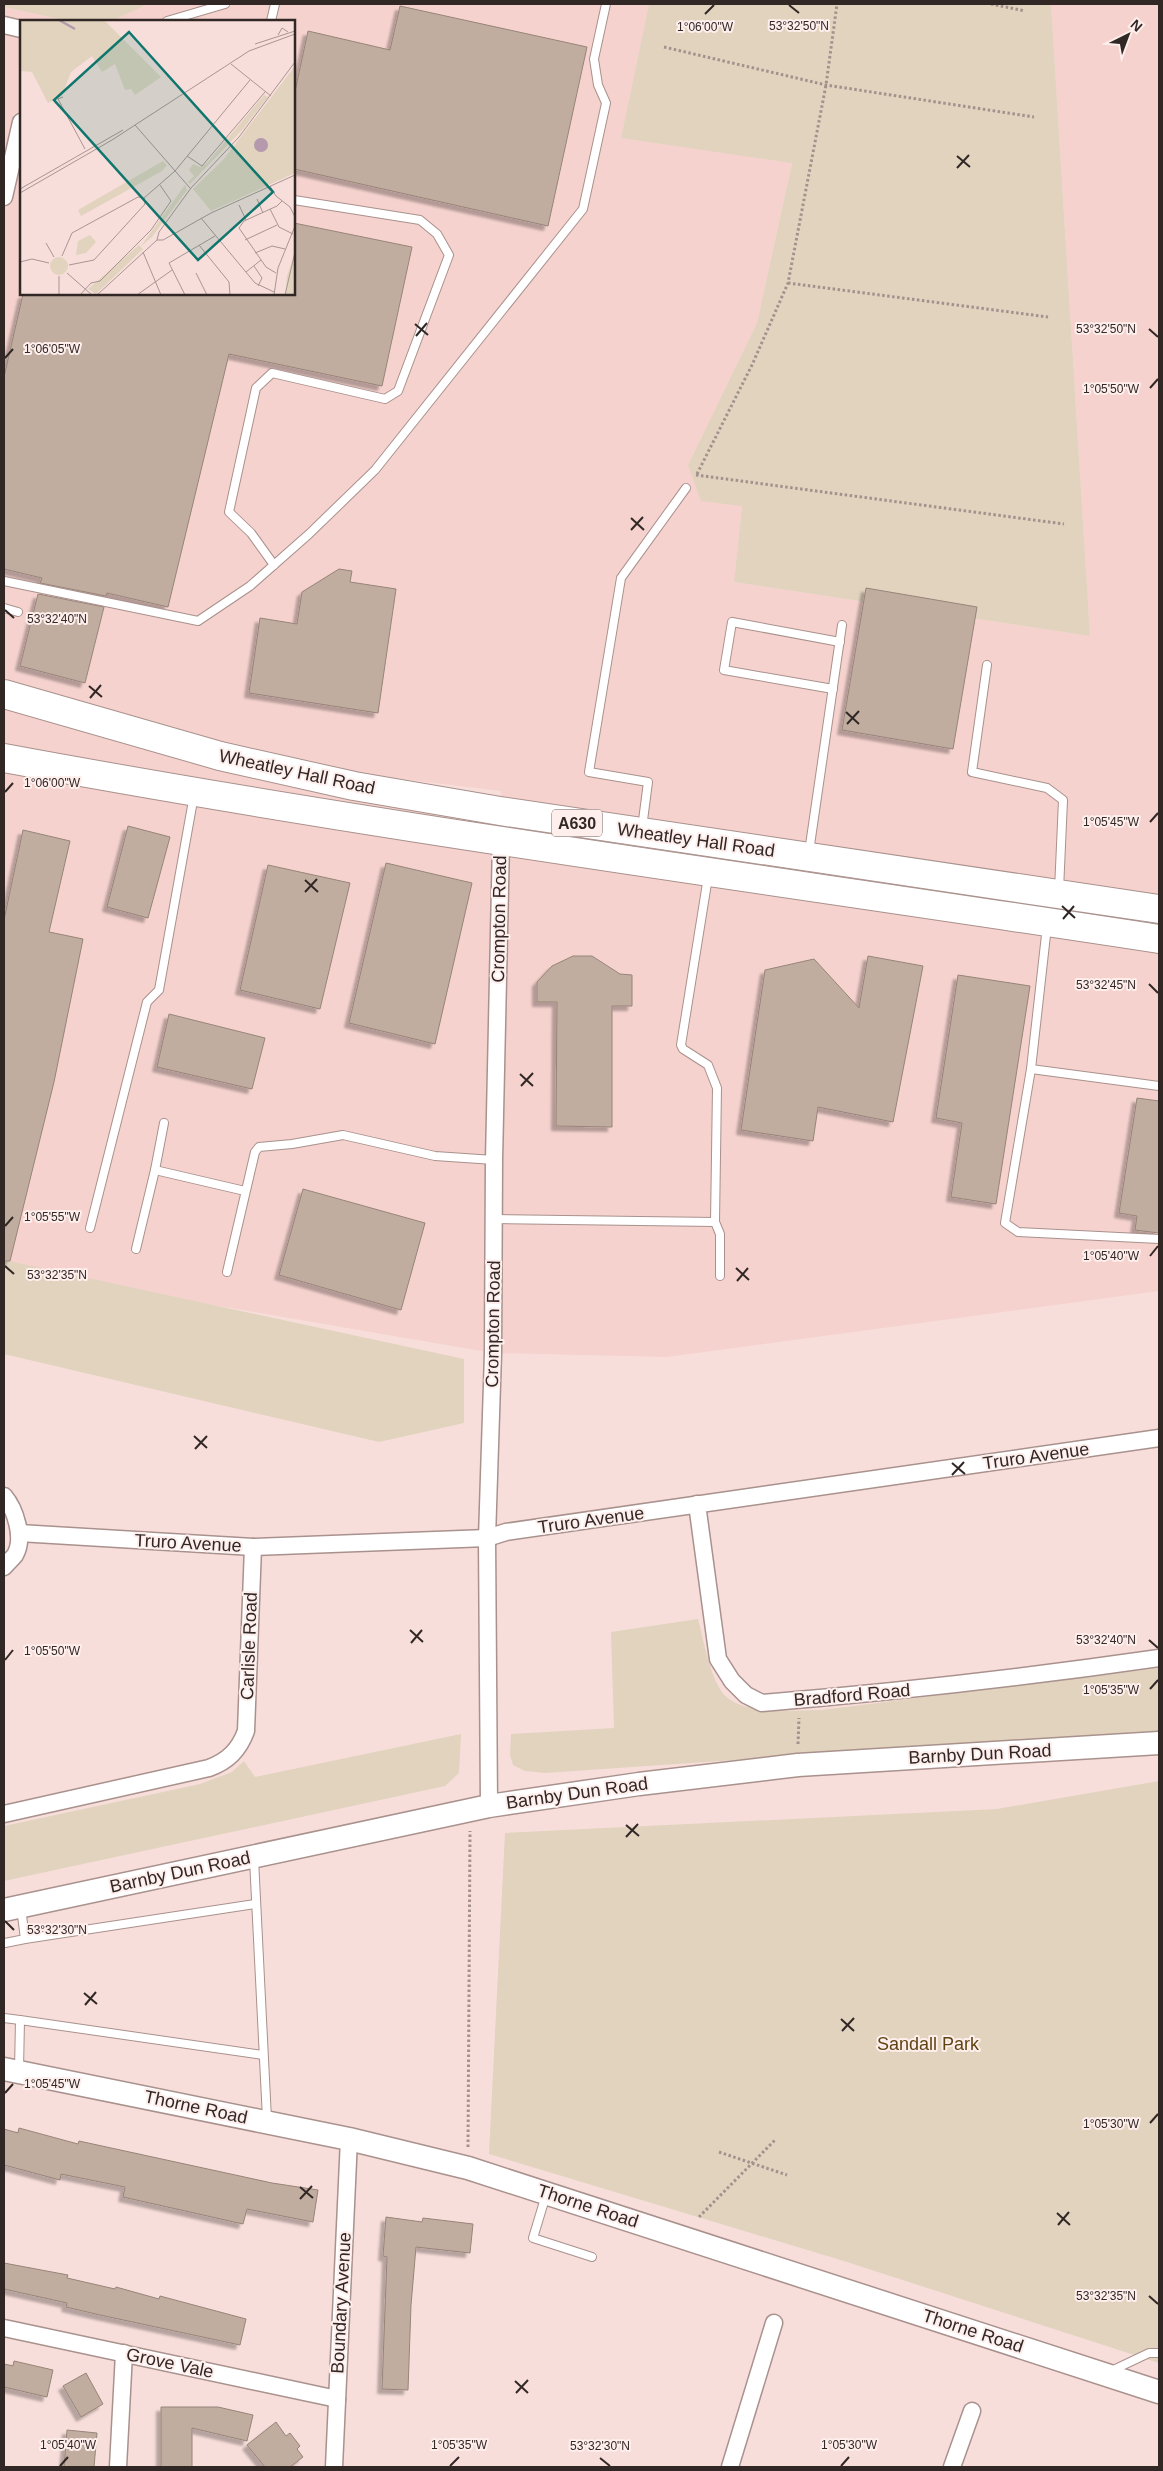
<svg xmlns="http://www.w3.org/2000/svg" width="1163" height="2471" viewBox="0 0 1163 2471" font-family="Helvetica,sans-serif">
<defs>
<filter id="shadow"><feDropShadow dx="-4.5" dy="4.5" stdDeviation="1" flood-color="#0004"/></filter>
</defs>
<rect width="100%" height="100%" fill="#f8deda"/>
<path fill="#f5d2cd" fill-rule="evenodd" d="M148 4H649L621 138 792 162 757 323 688 465 742 506 734 582 1090 636 1051 4H1159V1291L667 1357 493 1353 4 1269V7L68 21H21V294H294V21H112ZM360 774 501 791 499 811Z"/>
<g fill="#e1d3be">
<polygon points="4,4 148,4 112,21 68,21 4,7"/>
<polygon points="649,4 1051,4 1090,636 734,582 742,506 701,501 688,465 757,323 792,163 621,138"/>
<polygon points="4,1260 464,1359 464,1423 379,1442 4,1354"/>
<path d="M698 1619C704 1641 708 1669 720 1689 736 1717 793 1710 821 1710L1159 1668V1731L545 1773 525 1771 513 1765 510 1755 511 1734 614 1728 611 1632Z"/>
<polygon points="461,1734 459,1773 445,1786 4,1881 4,1826 200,1784 232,1772 244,1761 255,1777"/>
<polygon points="1159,1781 1159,2363 847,2262 489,2154 505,1833 997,1809"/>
</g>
<g fill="#c1ada0" stroke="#978478" filter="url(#shadow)">
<polygon points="400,6 587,47 548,226 294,169 294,96 308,31 390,50"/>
<polygon points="294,223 412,247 382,386 229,354 168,607 107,593 106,596 40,583 42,578 4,569 4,377 23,294 294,294"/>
<polygon points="339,569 352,571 350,582 396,589 378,713 249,693 260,618 297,624 302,592"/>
<polygon points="866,588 977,607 953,749 842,730"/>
<polygon points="38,594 104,607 85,683 20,666"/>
<polygon points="128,826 170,837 148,918 107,907"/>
<polygon points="23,830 70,841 49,932 83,939 54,1082 10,1261 4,1261 4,920"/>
<polygon points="386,863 472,883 435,1044 349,1023"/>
<polygon points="268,865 350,883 320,1009 240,990"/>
<polygon points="573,956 592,956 620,974 632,975 632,1006 612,1006 612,1127 556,1126 557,1002 537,1002 537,982 552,966"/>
<polygon points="868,956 923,966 893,1122 818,1107 813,1141 741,1130 765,970 814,959 859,1008"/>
<polygon points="958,975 1030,986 996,1204 951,1197 962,1123 936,1118"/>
<polygon points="169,1014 265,1038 252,1089 157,1067"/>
<polygon points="1137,1098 1159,1101 1159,1233 1135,1230 1137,1216 1119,1213"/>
<polygon points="303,1189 425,1223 401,1310 279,1275"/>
<polygon points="19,2128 78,2144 79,2141 272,2183 318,2190 313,2222 247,2209 243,2224 123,2197 125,2187 61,2174 60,2180 4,2165 4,2129 18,2133"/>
<polygon points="386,2217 422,2222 423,2218 473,2224 470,2253 416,2247 411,2305 408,2390 382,2389 387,2257 383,2256"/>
<polygon points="4,2263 68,2275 67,2278 115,2289 116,2287 159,2299 160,2296 246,2319 240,2345 100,2315 66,2307 67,2303 4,2289"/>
<polygon points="14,2361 53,2370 47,2397 4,2387 4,2364 13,2366"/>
<polygon points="86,2373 103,2404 81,2417 63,2386"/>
<polygon points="161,2407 218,2407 253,2415 247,2441 192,2428 192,2467 161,2467"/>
<polygon points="276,2422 286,2436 290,2433 300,2446 297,2449 303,2457 290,2467 265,2467 247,2445"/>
<polygon points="67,2430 97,2433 94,2467 64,2467"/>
</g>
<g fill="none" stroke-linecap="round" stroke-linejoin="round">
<defs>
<g id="lane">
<polyline points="167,21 225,4"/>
<polyline points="271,21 275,4"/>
<polyline points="274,565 251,533 229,512 256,388 272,373 385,399 398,391 449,255 437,234 420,220 294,200"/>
<polyline points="4,581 198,621 250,586 309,534 375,470 583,209 606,103 598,85 594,59 606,4"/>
<polyline points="4,608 18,612"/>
<polyline points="987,665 972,772 1047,788 1063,800 1059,890"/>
<polyline points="833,689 724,670 732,622 840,642"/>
<polyline points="642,828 648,782 589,772 621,578 686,488"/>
<polyline points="809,852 842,625"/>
<polyline points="708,877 681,1045 683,1049 708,1065 717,1088 715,1222"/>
<polyline points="1047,926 1031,1069 1005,1223 1018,1232 1159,1239"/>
<polyline points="1031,1069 1159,1086"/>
<polyline points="155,1170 245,1191"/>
<polyline points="494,1219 715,1222 720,1234 720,1276"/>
<polyline points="90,1228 147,1002 159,990 194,795"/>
<polyline points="136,1249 155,1170 164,1123"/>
<polyline points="227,1272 255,1152 259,1147 292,1144 343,1135 435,1156 494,1160"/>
<polyline points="254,1859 267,2119"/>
<polyline points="21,1908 25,1939 255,1904"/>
<polyline points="5,1943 25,1939"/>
<polyline points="4,2018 20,2020"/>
<polyline points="19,2070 20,2020 263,2055"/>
<polyline points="546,2195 533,2238 592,2257"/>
<polyline points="1111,2371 1149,2353 1159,2353"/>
</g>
<g id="street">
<polyline points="4,25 21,29"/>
<polyline points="4,197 21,122"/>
<path d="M4 1496C15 1509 25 1538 15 1555 12 1559 7 1563 4 1567"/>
<path d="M697 1504 718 1659 732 1681 746 1695 762 1703C896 1692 1027 1677 1159 1658"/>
<polyline points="19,1533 253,1547 487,1538 506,1532 1159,1438"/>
<polyline points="489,1806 487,1538 493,1353 494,1160 501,842"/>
<path d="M4 1814 209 1768C228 1761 239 1750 246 1731L253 1547"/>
<polyline points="4,2328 337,2399"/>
<polyline points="118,2467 124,2353"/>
<polyline points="334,2467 349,2139"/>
<polyline points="730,2467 774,2323"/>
<polyline points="952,2467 972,2411"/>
</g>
<g id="secondary">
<polyline points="4,1910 489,1806 639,1784 798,1765 1159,1743"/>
<polyline points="4,2069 349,2139 468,2168 1159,2392"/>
</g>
<g id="highway">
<polyline points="4,694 220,756 354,786 500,811 1159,909"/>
<path d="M4 758C387 829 774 880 1159 939"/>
</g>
</defs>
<use href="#lane" stroke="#a9918d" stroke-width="10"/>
<use href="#street" stroke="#a9918d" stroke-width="19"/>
<use href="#secondary" stroke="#a9918d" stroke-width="25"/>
<use href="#highway" stroke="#a9918d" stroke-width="30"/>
<g stroke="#a4918e" stroke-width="3" stroke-dasharray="2.5 2.5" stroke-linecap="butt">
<polyline points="991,4 1025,11"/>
<polyline points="664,47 826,85 1034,117"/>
<polyline points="788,283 1048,317"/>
<polyline points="697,474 752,365 788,283 826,85 837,4"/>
<polyline points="696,475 1064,524"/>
<polyline points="798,1744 799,1718"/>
<polyline points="468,2147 470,1831"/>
<polyline points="719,2152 787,2175"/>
<polyline points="699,2217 775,2140"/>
</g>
<use href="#lane" stroke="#fff" stroke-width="8"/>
<use href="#street" stroke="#fff" stroke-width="16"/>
<use href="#secondary" stroke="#fff" stroke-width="22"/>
<use href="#highway" stroke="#fff" stroke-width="28"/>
</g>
<path fill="none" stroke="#312826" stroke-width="2" d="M789 5 799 13M705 14 714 5M957 156 970 167M957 168 969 155M415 324 428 335M1149 329 1158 337M416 336 427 323M5 358 13 349M1150 388 1158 379M631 518 644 530M631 530 643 517M5 610 14 618M89 686 102 697M90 698 101 685M846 712 859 724M847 724 859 711M5 792 13 783M1150 822 1158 813M305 880 318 892M305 892 317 879M1062 906 1075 918M1063 919 1074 906M1149 984 1158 993M520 1074 533 1086M521 1086 533 1073M5 1226 13 1217M1150 1256 1158 1246M5 1266 14 1274M736 1268 749 1280M737 1281 748 1268M194 1436 207 1448M195 1449 207 1436M952 1463 965 1474M952 1475 964 1462M410 1630 423 1642M1149 1640 1158 1648M411 1643 422 1630M5 1660 13 1650M1150 1689 1158 1680M626 1825 639 1836M626 1837 638 1824M5 1921 14 1930M84 1993 97 2004M85 2005 96 1992M841 2019 854 2031M842 2031 854 2018M5 2093 13 2084M1150 2123 1158 2114M300 2187 313 2198M300 2199 312 2186M1057 2213 1070 2225M1058 2225 1069 2212M1149 2296 1158 2304M515 2381 528 2393M516 2393 528 2380M600 2458 610 2466M60 2466 68 2457M450 2466 459 2457M841 2466 849 2457"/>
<g text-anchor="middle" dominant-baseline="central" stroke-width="4" stroke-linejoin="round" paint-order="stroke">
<rect fill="#feeeec" stroke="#6e6361" stroke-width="1" x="552" y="809.5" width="50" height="27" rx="4"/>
<g font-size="16" font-weight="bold" fill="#312826">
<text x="577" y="823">A630</text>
</g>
<g font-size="18" fill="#312826" stroke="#feeeec">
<text transform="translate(297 772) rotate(12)">Wheatley Hall Road</text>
<text transform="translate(696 840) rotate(8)">Wheatley Hall Road</text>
<text transform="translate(499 919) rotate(-89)">Crompton Road</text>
<text transform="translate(493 1324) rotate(-89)">Crompton Road</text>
<text transform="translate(1036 1456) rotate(-8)">Truro Avenue</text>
<text transform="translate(591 1520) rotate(-8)">Truro Avenue</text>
<text transform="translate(188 1543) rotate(3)">Truro Avenue</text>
<text transform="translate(249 1646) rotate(-88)">Carlisle Road</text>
<text transform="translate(852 1695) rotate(-5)">Bradford Road</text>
<text transform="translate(980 1754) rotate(-3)">Barnby Dun Road</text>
<text transform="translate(577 1793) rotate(-8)">Barnby Dun Road</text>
<text transform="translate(180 1872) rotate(-12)">Barnby Dun Road</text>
<text transform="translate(196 2107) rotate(12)">Thorne Road</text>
<text transform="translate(588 2206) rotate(18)">Thorne Road</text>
<text transform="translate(341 2303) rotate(-87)">Boundary Avenue</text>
<text transform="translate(973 2331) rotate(18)">Thorne Road</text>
<text transform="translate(170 2363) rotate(12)">Grove Vale</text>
</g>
<g font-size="18" fill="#5f4413" stroke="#feeeec">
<text x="928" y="2044">Sandall Park</text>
</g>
</g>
<g transform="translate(20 20)">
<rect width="275" height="275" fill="#f8deda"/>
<path d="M1 0H84L141 57 115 75 111 69 105 70 95 44 82 52 72 36 51 52 42 76 28 83 12 52 0 51ZM275 46V153L191 191 173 169 204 139ZM244 75 248 77 223 109 170 164 168 162 174 156 169 150 173 144 180 147 187 143ZM143 141 147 145 142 151 61 196 58 190ZM165 165 167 170 132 217 121 226ZM70 215 76 222 66 233 56 235 58 221ZM119 225 123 229 76 274 68 269ZM275 233V275H265L267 256ZM30 246a9 9 0 1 1 18 0a9 9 0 1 1-18 0Z" fill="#e1d3be"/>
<path d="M234 125a7 7 0 1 1 14 0a7 7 0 1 1-14 0Z" fill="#b599ad"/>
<path fill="none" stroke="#b599ad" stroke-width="2.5" d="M39 0 55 9"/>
<path fill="none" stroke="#a89592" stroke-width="1" d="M258 15 262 8 268 12M235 24 275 11M211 44 251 76M43 77 38 79 65 129M115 105 170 168M167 136 182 146 245 72M250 166 256 176 270 187 275 197M0 169 103 110M0 173 92 120 229 31 275 14M124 178 155 151 230 60M237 179 243 193M219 185 226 200M250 189 259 207 273 214M181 198 235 263 254 272M137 220 139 212 171 168 219 117 275 42M225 220 257 205M26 223 34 237M179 225 209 262 210 275M123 232 141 275M235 233 252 226 265 229M42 236 52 213 118 177 124 178M0 242 12 239 29 243M49 245 74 240 125 184 124 178M234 246 242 258 238 266M226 252 241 240M47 253 72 275M176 253 187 275M256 253 246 247 219 208 224 201 257 186 262 181M39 275V256M60 275 71 263 80 261 131 210 151 181 140 165M77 275 137 220H143L191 193 275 155M117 275 152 250M165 275 149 243 195 216M254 275 258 248 275 206M265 275 275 232"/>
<path fill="#0f766e" fill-opacity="0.15" stroke="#0f766e" stroke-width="2.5" d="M109 12 253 172 178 240 34 80Z"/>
<rect width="275" height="275" fill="none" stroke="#312826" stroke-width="2.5"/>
</g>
<g font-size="12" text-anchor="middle" fill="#312826" stroke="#feeeec" stroke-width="4" stroke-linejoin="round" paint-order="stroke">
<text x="799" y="30">53°32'50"N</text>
<text x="705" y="31">1°06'00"W</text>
<text x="1106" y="333">53°32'50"N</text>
<text x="52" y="353">1°06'05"W</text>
<text x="1111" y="393">1°05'50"W</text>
<text x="57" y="623">53°32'40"N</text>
<text x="52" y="787">1°06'00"W</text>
<text x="1111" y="826">1°05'45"W</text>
<text x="1106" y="989">53°32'45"N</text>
<text x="52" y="1221">1°05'55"W</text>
<text x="1111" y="1260">1°05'40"W</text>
<text x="57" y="1279">53°32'35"N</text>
<text x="1106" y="1644">53°32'40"N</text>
<text x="52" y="1655">1°05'50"W</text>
<text x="1111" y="1694">1°05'35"W</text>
<text x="57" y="1934">53°32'30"N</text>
<text x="52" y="2088">1°05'45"W</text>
<text x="1111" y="2128">1°05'30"W</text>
<text x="1106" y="2300">53°32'35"N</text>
<text x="68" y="2449">1°05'40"W</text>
<text x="459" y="2449">1°05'35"W</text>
<text x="849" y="2449">1°05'30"W</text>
<text x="600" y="2450">53°32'30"N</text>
</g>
<rect width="1163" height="2471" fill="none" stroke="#312826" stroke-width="10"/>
<g transform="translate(1128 35) rotate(42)" stroke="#feeeec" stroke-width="4" paint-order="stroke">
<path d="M0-4L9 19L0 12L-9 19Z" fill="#312826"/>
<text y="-8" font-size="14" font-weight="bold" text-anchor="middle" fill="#312826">N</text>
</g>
</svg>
